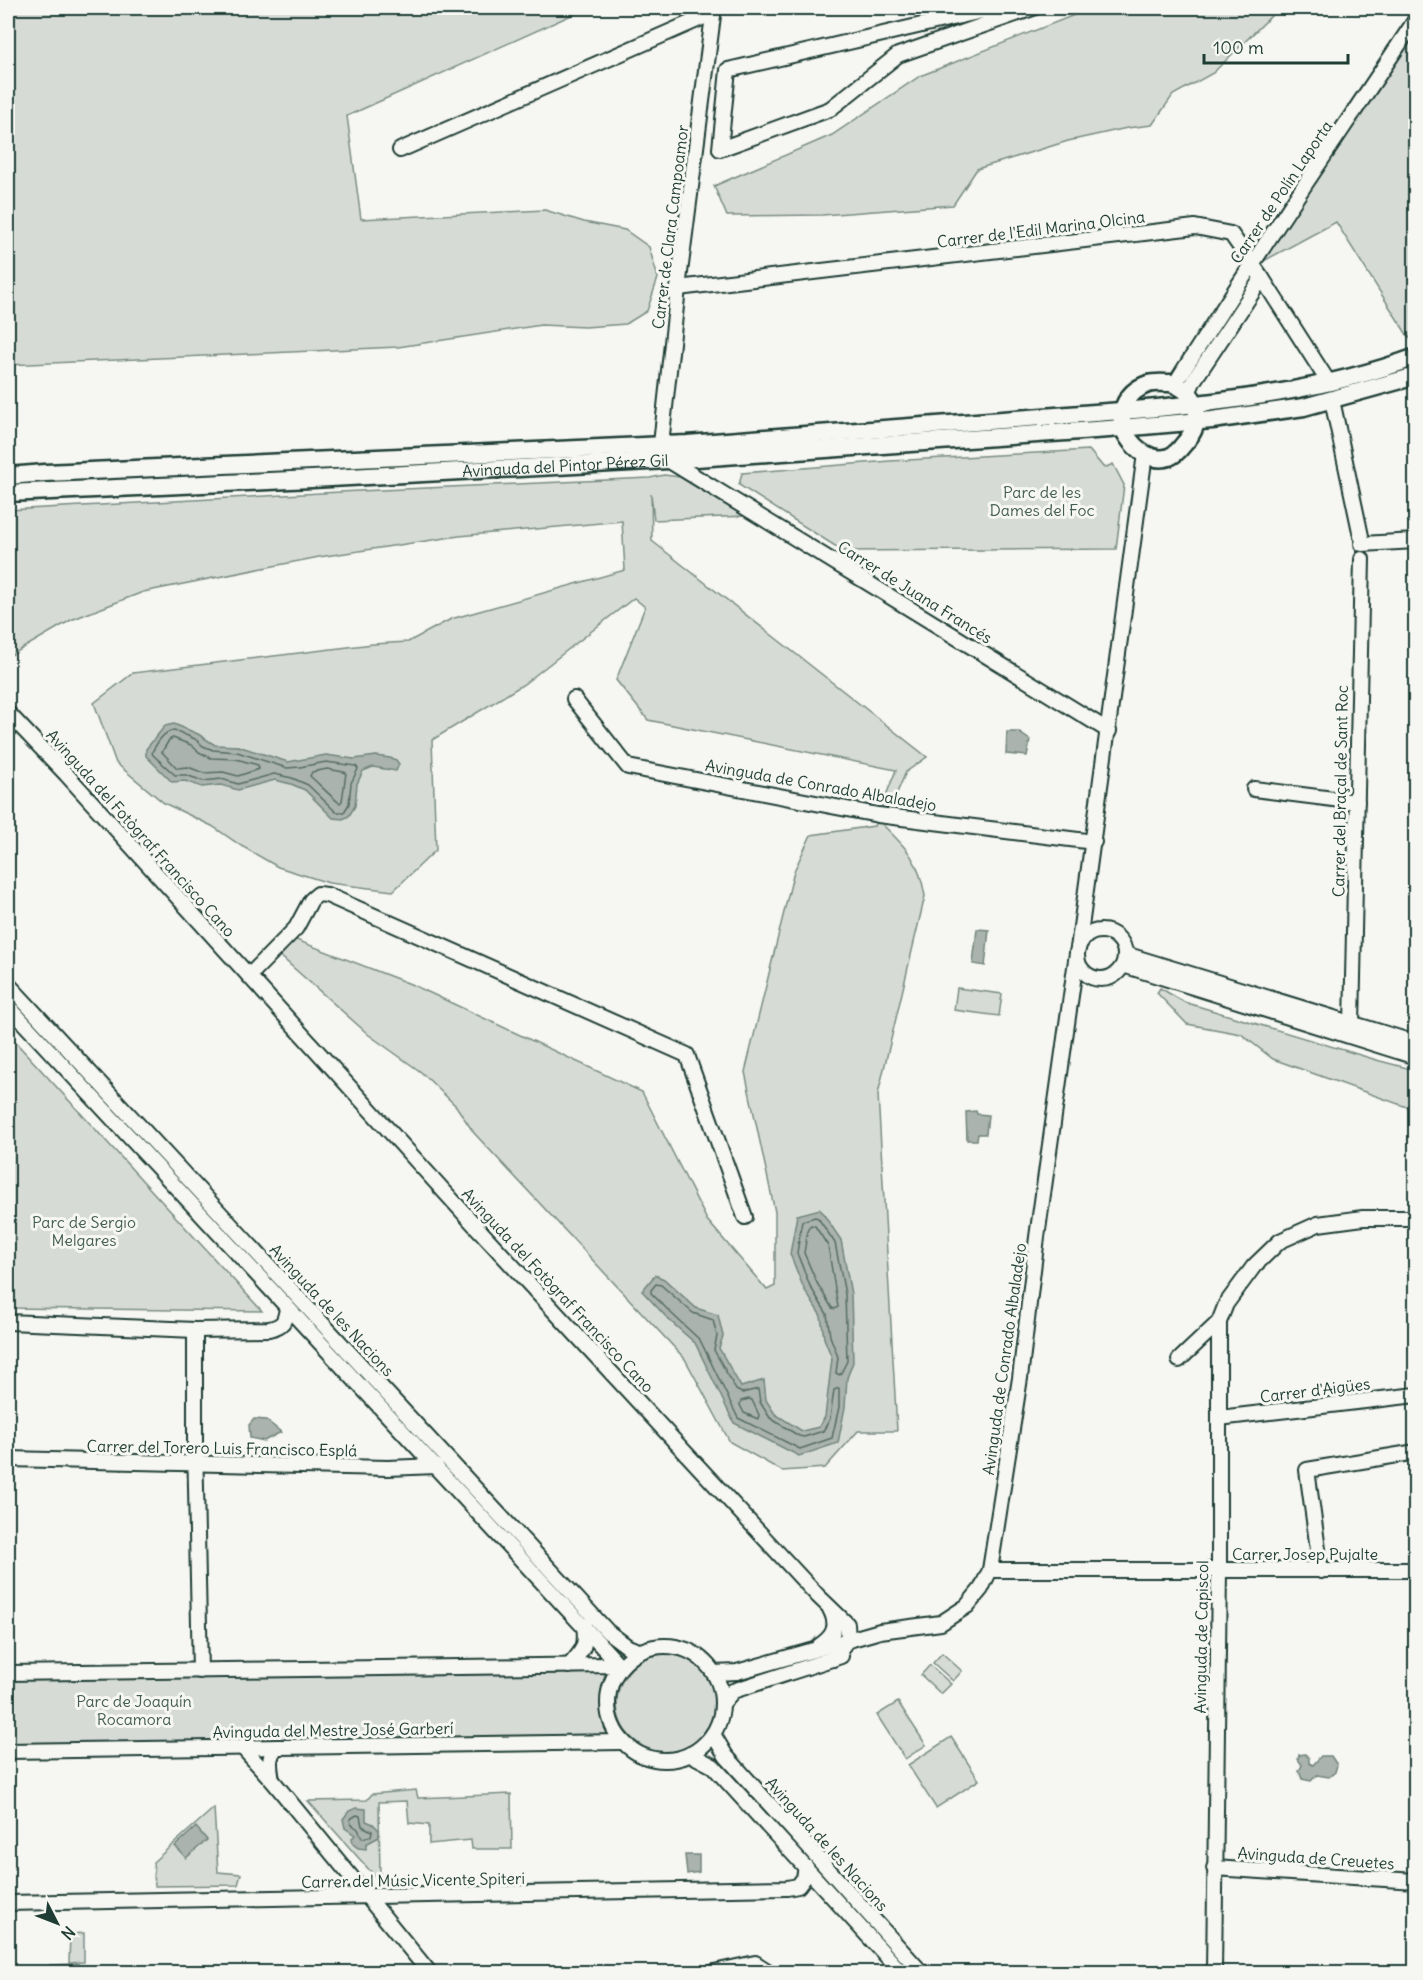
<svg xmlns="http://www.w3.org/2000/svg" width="1423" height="1980" viewBox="0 0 1423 1980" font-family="Delius,sans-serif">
<rect width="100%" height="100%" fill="#f6f6f2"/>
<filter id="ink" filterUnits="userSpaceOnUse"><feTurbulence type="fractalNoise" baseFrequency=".0167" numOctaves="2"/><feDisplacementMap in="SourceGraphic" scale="12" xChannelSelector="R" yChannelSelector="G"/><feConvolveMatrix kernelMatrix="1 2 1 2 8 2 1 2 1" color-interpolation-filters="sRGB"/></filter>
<g filter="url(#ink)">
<g fill="#d6dbd6" stroke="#7a8c85" stroke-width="1.5">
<polygon points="8,8 587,8 347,116 361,219 545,210 584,222 625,230 649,247 658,278 647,311 626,324 585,327 541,325 398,347 8,365"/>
<polygon points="1092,8 1274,8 1271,16 1213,73 1173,95 1152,125 1127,128 1068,141 977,169 953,205 822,215 727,216 714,186 832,135 920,76"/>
<polygon points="1415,29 1415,335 1409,338 1336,222 1260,263"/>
<polygon points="1089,450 1104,468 1113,464 1124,485 1116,549 843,551 739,485 742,473 890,461"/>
<path d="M664 475 680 477 745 516 654 520 651 494 652 541 927 757 906 772 883 825C908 849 919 861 925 896L878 1094 897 1431H858L825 1468 782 1471 730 1442 685 1359 474 1133 456 1106 421 1072 369 1035 278 954 294 939 413 985 642 1092 707 1220 767 1290 775 1286V1212L745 1072 794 871 811 835 874 826 896 770 648 720 616 680 645 607 634 598 524 684 432 740 436 850 393 891 329 883 278 867 240 845 212 826 164 803 116 763 94 703 133 673 373 644 408 642 451 619 625 570 622 521 459 536 319 557 143 592 71 620 8 657V510L359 491 650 478Z"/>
<polygon points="957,988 1002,994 999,1016 954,1010"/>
<polygon points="1160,988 1184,1002 1380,1061 1415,1070 1415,1110 1273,1059 1241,1034 1187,1024 1157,993"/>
<polygon points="8,1034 262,1311 8,1308"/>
<polygon points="942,1653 962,1671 953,1681 933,1663"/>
<circle cx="666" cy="1703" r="49"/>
<polygon points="930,1665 951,1684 941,1694 921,1675"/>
<path d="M605 1673C600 1695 603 1715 612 1736L8 1745V1680Z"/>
<polygon points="898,1702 926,1745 905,1759 877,1715"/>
<polygon points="951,1737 979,1780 936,1808 908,1765"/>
<polygon points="416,1790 418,1798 511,1794 512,1849 472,1849 471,1840 429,1844 429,1825 409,1823 407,1801 379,1802 380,1882 308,1801 367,1800 372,1794"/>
<polygon points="214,1808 218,1872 241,1874 238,1885 155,1886 153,1862"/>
<polygon points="84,1933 84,1962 69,1963 70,1934"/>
</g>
<g fill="#aab3ae" stroke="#72847d" stroke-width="1.5">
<polygon points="174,724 198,734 215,745 238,746 288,762 326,755 354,759 376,756 390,758 396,760 399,764 396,771 373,767 363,771 357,784 355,806 349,816 343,819 333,818 305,790 291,784 275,780 238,790 221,785 202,787 185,781 172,782 146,756 146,749 165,726"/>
<polygon points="1007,732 1018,732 1030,740 1027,756 1006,754"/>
<polygon points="977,929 989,930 985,966 973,964"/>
<polygon points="976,1111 977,1114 988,1115 986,1134 978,1134 977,1140 967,1140 966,1112"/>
<polygon points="820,1209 841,1240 851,1294 853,1362 847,1378 845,1407 838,1443 799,1456 734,1423 695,1343 669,1320 642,1291 655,1275 664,1279 696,1308 718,1315 723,1336 719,1348 741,1387 764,1380 766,1400 775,1414 802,1431 819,1427 825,1417 832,1358 824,1338 821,1316 804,1289 790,1254 797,1215"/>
<polygon points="254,1419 266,1420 281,1432 264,1441 250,1438 249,1425"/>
<polygon points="1305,1754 1309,1758 1309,1763 1313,1765 1321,1756 1331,1756 1337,1765 1335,1772 1329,1777 1317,1775 1311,1781 1302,1779 1299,1771 1302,1765 1298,1759 1299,1755"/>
<polygon points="356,1808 366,1809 366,1821 373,1824 379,1830 379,1837 366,1844 366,1849 358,1848 353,1844 352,1838 355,1835 345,1828 343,1819 349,1811"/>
<polygon points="196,1827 207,1840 186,1858 175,1846"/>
<polygon points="685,1855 699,1855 699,1872 687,1874"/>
<polygon points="78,1964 78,1972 50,1972 50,1965"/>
</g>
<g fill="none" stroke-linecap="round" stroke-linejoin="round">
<g stroke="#576c65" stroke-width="1.5">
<path d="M174 730 195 739 203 746 213 750 237 752 287 768 300 767 326 762 356 766 358 769 351 783 349 804 344 812H336L308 785 292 778 274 774 238 784 222 779 203 781 186 775H175L153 755 152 752C157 743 163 732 174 730Z"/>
<polygon points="173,738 191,745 199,752 211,758 236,759 258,765 259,769 238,776 223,772 204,773 188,767 177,768 162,752 169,740"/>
<path d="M327 769 344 772 346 773 342 801 340 803C335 801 317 782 310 776L312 772Z"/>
<polygon points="815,1217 818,1218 835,1243 845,1294 847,1361 840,1375 836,1373 838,1357 830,1336 827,1314 810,1286 797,1253 802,1221"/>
<polygon points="811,1225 815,1226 828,1246 838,1307 835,1309 832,1308 817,1283 804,1253 808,1228"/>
<polygon points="656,1284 661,1285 693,1313 713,1320 717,1336 714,1350 736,1390 742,1393 758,1389 760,1402 770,1418 799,1436 804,1437 823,1431 830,1419 834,1390 839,1388 839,1407 832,1438 800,1449 738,1418 700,1340 673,1315 651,1293 651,1290"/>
<polygon points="749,1399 752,1400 759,1415 758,1419 744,1413 740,1405 741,1401"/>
<polygon points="357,1815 360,1816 362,1826 372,1831 371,1836 362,1838 358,1829 351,1824 350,1819"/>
</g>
<defs>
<g id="minor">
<polyline points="714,8 678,288 661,444 668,460 1109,731"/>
<polyline points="995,8 728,70 720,149 830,109 898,55 1033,8"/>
<polyline points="400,150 713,13"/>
<polyline points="678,288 1195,227 1231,234 1262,278 1329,383"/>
<path d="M1175 384C1252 260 1335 141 1416 19"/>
<polyline points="1188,393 1194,380 1262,278"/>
<polyline points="1332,400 1361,536"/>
<polyline points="1362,544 1416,541"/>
<polyline points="574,699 628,767 878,815 1094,842"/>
<polyline points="8,713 66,774 471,1221 818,1596 847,1624 848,1639 833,1659"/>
<polyline points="1254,789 1357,802"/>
<circle cx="1101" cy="955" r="24"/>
<polyline points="1078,949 1145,454"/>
<polyline points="1125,954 1416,1043"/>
<polyline points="1123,965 1416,1057"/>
<polyline points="249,976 296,928 311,900 318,894 327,895 687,1055 745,1217"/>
<polyline points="8,984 608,1632 628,1647 639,1651"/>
<polyline points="8,1006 620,1666"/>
<polyline points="1352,1024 1362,559"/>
<path d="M8 1322 195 1330 269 1329C283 1326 285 1322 287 1308"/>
<polyline points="195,1330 195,1442 200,1671"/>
<polyline points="1179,1360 1219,1322"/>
<polyline points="1219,1418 1416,1395"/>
<polyline points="8,1459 388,1468 436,1466"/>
<polyline points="990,1570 1416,1570"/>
<polyline points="1321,1571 1307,1470 1416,1452"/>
<circle cx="665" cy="1703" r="57"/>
<path d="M819 1646C834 1636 839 1626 830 1609"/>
<path d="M569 1666C583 1650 587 1647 584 1625"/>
<polyline points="8,1673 611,1665 619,1668"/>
<polyline points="714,1673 737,1672 880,1631 941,1623 967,1606 981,1589 990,1570 1020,1378 1037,1237 1077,953"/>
<polyline points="722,1704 733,1691 841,1656"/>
<polyline points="713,1734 726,1756 921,1972"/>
<polyline points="243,1748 272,1780 429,1972"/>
<polyline points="8,1751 622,1742"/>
<polyline points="690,1754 713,1766 901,1972"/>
<path d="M272 1780C270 1767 267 1757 277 1747"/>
<polyline points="1214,1868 1416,1881"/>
<polyline points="8,1903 787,1888 798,1886 804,1878 806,1867"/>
<polyline points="714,1972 755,1963 769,1972"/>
<polyline points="1214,1972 1219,1571 1219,1322 1226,1304 1254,1266 1280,1241 1318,1224 1363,1218 1416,1218"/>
</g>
<g id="major">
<path d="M1171 383C1202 394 1204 422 1183 445 1180 449 1174 455 1169 457 1152 463 1135 449 1127 436 1115 416 1125 392 1148 384 1154 382 1164 383 1171 383Z"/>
<path d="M8 476 45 473 687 444 1134 410C1230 402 1325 390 1416 357"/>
<path id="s1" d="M8 493 312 479 668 460 1109 429 1212 420 1304 407 1416 376"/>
</g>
</defs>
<use href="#minor" stroke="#1f3d34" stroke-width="18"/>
<use href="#major" stroke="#1f3d34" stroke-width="21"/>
<use href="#minor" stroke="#f6f6f2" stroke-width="14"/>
<use href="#major" stroke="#f6f6f2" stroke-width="16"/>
</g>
</g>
<g text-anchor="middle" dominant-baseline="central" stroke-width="6" stroke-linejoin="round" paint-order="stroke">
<g font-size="16" fill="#1f3d34" stroke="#f6f6f2">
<text transform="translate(1281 192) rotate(-56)">Carrer de Polín Laporta</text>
<text transform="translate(670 227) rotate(-83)">Carrer de Clara Campoamor</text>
<text transform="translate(1041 229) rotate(-7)">Carrer de l'Edil Marina Olcina</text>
<text stroke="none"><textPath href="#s1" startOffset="558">Avinguda del Pintor Pérez Gil</textPath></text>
<text transform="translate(915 592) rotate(32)">Carrer de Juana Francés</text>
<text transform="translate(821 785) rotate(10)">Avinguda de Conrado Albaladejo</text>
<text transform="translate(1340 791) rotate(-89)">Carrer del Braçal de Sant Roc</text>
<text transform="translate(141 833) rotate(48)">Avinguda del Fotògraf Francisco Cano</text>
<text transform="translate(558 1290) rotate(47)">Avinguda del Fotògraf Francisco Cano</text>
<text transform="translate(332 1310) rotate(47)">Avinguda de les Nacions</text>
<text transform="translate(1004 1359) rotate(-82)">Avinguda de Conrado Albaladejo</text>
<text transform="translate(1315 1390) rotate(-7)">Carrer d'Aigües</text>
<text transform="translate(222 1448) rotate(1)">Carrer del Torero Luis Francisco Esplá</text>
<text x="1305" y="1554">Carrer Josep Pujalte</text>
<text transform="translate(1201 1637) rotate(-89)">Avinguda de Capiscol</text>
<text transform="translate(333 1730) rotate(-1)">Avinguda del Mestre José Garberí</text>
<text transform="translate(827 1844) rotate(48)">Avinguda de les Nacions</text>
<text transform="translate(1316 1858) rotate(4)">Avinguda de Creuetes</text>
<text transform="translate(413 1880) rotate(-1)">Carrer del Músic Vicente Spiteri</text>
</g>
<g font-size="16" fill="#445d54" stroke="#f6f6f2">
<text x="1042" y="492">Parc de les<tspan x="1042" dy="18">Dames del Foc</tspan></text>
<text x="84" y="1222">Parc de Sergio<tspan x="84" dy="18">Melgares</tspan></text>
<text x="134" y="1701">Parc de Joaquín<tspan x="134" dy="18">Rocamora</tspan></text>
</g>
</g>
<rect width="1423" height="1980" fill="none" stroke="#f6f6f2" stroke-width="30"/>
<rect x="15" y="15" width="1393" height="1950" fill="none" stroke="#1f3d34" stroke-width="2" filter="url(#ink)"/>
<g transform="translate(57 1923) rotate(132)" stroke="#f6f6f2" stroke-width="4.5" paint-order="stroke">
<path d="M0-4.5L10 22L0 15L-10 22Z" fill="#1f3d34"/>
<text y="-9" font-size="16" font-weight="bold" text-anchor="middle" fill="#1f3d34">N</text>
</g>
<path d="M1204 54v9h144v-9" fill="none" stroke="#1f3d34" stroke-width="3"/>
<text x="1213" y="54" font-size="18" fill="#1f3d34" stroke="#f6f6f2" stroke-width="4.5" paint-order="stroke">100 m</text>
</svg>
